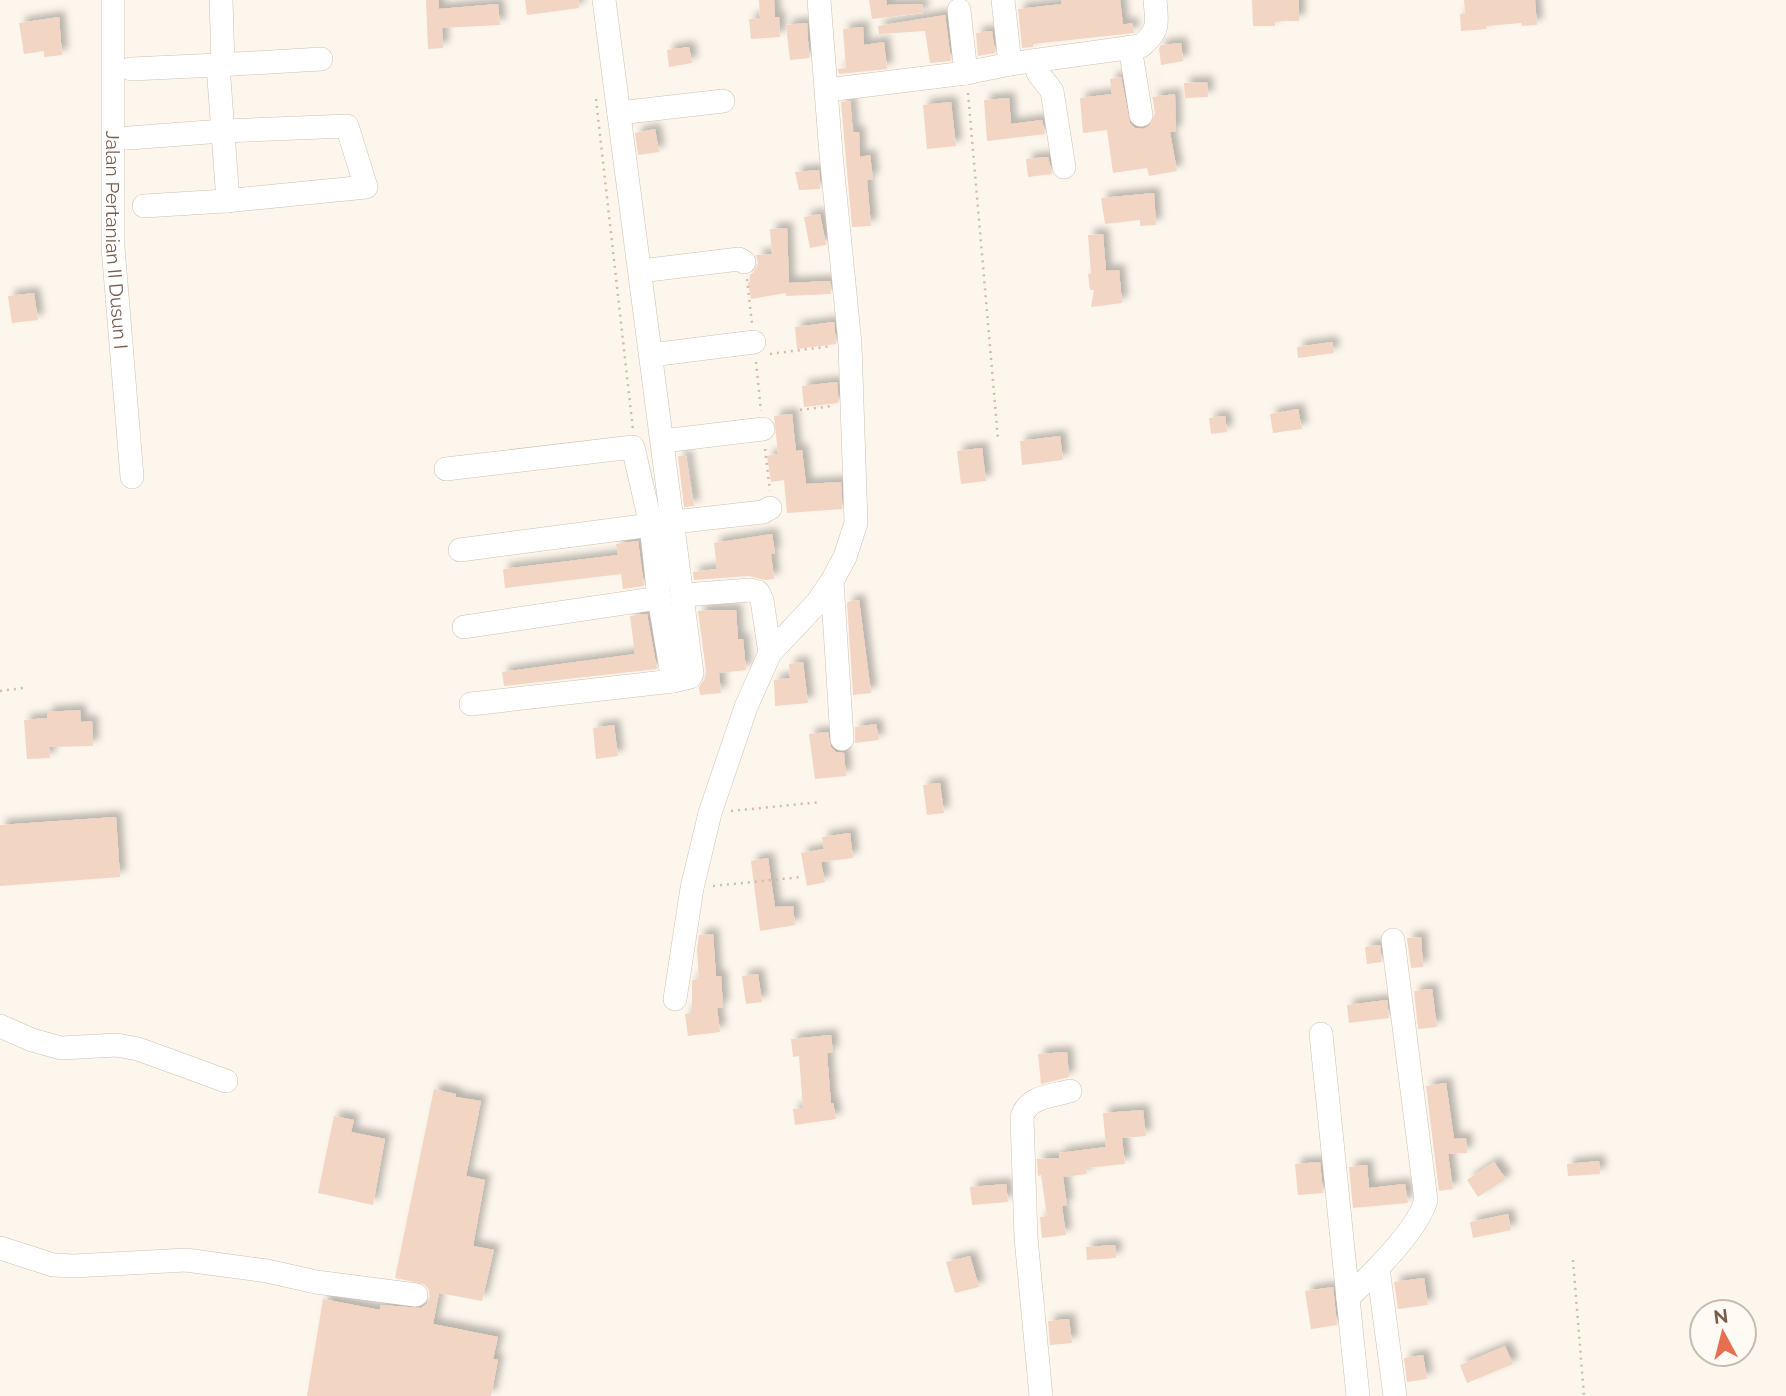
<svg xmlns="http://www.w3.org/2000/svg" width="1786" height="1396" viewBox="0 0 1786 1396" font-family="Raleway,sans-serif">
<defs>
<filter id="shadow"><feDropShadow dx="6" dy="-6" stdDeviation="3.5" flood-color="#0004"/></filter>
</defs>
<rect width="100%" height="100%" fill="#fdf6ec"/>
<g fill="#f3d5c3" filter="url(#shadow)">
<polygon points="426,0 438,0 439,9 498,4 500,25 442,28 443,48 428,49"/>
<polygon points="525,0 578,0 579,8 527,15"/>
<polygon points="759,0 774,0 775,17 779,17 780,37 751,39 749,19 760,18"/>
<polygon points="869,0 886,0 887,5 922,4 923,13 872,19"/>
<polygon points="1061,0 1120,0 1123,25 1132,23 1134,33 1033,44 1033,47 1022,48 1018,9 1062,4"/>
<polygon points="1252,0 1299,0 1299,21 1275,21 1275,26 1253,26"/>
<polygon points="1464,0 1535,0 1537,25 1522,26 1521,23 1486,26 1487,29 1461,31 1460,14 1465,13"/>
<polygon points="945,15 951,61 930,63 925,31 879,34 878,26"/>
<polygon points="59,17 62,55 44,57 44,51 24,54 19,23"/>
<polygon points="807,23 809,58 790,60 786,25"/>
<polygon points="863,27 864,45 884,42 887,69 839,74 838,69 846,68 843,29"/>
<polygon points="992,31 995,53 978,56 976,33"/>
<polygon points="1181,43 1183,61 1161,65 1159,48 1161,45"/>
<polygon points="689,47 692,63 669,67 667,50"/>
<polygon points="1148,69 1152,97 1175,94 1176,132 1170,132 1177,171 1149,176 1147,168 1113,173 1107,130 1083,133 1080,98 1112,94 1110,79 1121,77 1130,123 1135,128 1144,129 1150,125 1155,113"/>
<polygon points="1207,82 1208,97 1185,98 1184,83"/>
<polygon points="1009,98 1011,124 1042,120 1045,134 987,141 984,100"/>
<polygon points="850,101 853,132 859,132 860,157 870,155 873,179 867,180 871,226 852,227 841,102"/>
<polygon points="951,102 956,146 927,149 923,105"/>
<polygon points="655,129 659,152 638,155 635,133"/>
<polygon points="1048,157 1052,174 1028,177 1026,159"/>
<polygon points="819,170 820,189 799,190 795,172"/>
<polygon points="1154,193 1156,225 1140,226 1140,220 1105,224 1101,198"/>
<polygon points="820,214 826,245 810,248 804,217"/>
<polygon points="787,228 789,283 830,281 831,294 786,296 786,293 751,299 748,282 750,282 750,275 756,270 758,263 756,255 772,254 770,229"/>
<polygon points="1103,234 1106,271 1119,270 1122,303 1091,307 1094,290 1090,290 1088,274 1091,273 1088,235"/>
<polygon points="34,293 38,320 12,323 8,296"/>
<polygon points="834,322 836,344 797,349 795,327"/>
<polygon points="1332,342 1334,353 1298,358 1297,347"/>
<polygon points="837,382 838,403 804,407 802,386"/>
<polygon points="1298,409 1302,429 1273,433 1270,414"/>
<polygon points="792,414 796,451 802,450 806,484 841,482 842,509 787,513 784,480 771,482 767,456 778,454 774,416"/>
<polygon points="1225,416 1227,432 1211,434 1209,418"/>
<polygon points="1060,436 1063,460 1022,465 1020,441"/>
<polygon points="982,448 986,481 961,484 957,451"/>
<polygon points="678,456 686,456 694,506 684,507"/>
<polygon points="772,534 775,553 771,554 774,579 765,580 749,576 694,580 693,572 717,569 714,543"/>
<polygon points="638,541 644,586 623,589 621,574 505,588 503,569 618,555 616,544"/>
<polygon points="859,600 871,693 853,695 847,602"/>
<polygon points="709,610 736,610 738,639 743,639 746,670 719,673 721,693 700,695 699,687 705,679 706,671 698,611"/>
<polygon points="647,614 657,669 504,686 502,672 635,654 630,616"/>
<polygon points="803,662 808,703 775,706 774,680 790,678 789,664"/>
<polygon points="80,710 81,722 92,721 93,746 49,747 50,758 27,759 24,720 47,718 47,712"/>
<polygon points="876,724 879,740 855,743 855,727"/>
<polygon points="614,725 618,756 596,759 593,728"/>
<polygon points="828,732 831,747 836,752 844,753 846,776 815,779 809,734"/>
<polygon points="940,783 944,813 927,815 923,785"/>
<polygon points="116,817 120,877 0,886 0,825"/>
<polygon points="850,833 853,858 821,862 825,882 807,886 801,853 824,849 822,837"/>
<polygon points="768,858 775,907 793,906 795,925 760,931 751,861"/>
<polygon points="713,934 716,976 721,976 723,1007 717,1008 720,1032 688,1036 685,1014 692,1013 692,980 699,979 697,950 699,935"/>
<polygon points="1421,937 1423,967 1411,968 1407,938"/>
<polygon points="1380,945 1382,962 1367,964 1365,947"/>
<polygon points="758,974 762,1002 746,1004 742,976"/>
<polygon points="1432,989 1437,1027 1418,1029 1414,991"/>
<polygon points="1387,1000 1389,1018 1349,1023 1347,1005"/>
<polygon points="831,1035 833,1053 827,1053 831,1104 833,1103 836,1119 795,1125 793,1109 803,1108 799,1056 793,1057 791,1039"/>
<polygon points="1067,1052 1069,1077 1041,1084 1038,1054"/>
<polygon points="1446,1083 1454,1139 1466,1138 1467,1153 1448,1154 1453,1189 1439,1191 1426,1086"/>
<polygon points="434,1089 456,1094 456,1097 481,1101 466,1176 485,1180 473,1246 494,1250 482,1301 439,1293 433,1324 498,1337 493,1359 498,1360 491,1396 307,1396 323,1299 380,1310 381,1305 421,1308 427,1304 430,1297 429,1290 424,1284 395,1278"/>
<polygon points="1143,1110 1146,1136 1122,1138 1125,1164 1086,1168 1087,1174 1063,1177 1067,1205 1062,1206 1066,1235 1042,1238 1040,1217 1047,1216 1041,1175 1038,1176 1037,1159 1059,1158 1059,1153 1106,1147 1103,1113"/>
<polygon points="334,1116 354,1120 351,1132 385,1139 373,1205 318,1193"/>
<polygon points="1599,1161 1600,1174 1568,1176 1567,1164"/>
<polygon points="1320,1162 1323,1193 1298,1195 1295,1164"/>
<polygon points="1494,1162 1506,1179 1478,1197 1467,1180"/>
<polygon points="1367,1165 1369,1188 1405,1184 1408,1203 1353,1208 1349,1167"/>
<polygon points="1006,1184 1008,1202 972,1205 970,1187"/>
<polygon points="1508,1214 1511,1230 1473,1238 1470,1222"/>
<polygon points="1115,1245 1116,1258 1087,1260 1086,1247"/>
<polygon points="970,1256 979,1287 955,1293 946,1262"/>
<polygon points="1424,1278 1428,1305 1398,1309 1394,1282"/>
<polygon points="1333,1287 1337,1325 1311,1329 1305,1291"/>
<polygon points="1069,1319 1072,1343 1050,1345 1048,1321"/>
<polygon points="1505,1346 1513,1364 1467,1383 1460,1365"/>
<polygon points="1423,1355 1427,1379 1407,1382 1404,1358"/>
</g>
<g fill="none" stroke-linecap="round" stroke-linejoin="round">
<defs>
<g id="minor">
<path id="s1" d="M113 0V247L132 477"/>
<polyline points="221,0 223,65"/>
<polyline points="1003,0 1010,64"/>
<polyline points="959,10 966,73"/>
<polyline points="1130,47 1141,115"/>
<polyline points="1035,61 1038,73 1052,91 1064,167"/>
<polyline points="218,65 321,59"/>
<polyline points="131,69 218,65 228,201"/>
<path d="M827 90 966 73 1010 64 1141 46C1160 30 1157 23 1155 0"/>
<polyline points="619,113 723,101"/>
<polyline points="129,138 222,131 347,126 366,187 225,201 144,206"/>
<polyline points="640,271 739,259 744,262"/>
<polyline points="651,355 754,342"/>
<polyline points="663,441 763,429"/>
<polyline points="446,469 633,447 651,525 659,598 673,681"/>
<polyline points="674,522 763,512 770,508"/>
<polyline points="460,550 651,525"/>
<polyline points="832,581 842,739"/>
<polyline points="684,595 750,590 758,592 762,600 770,653"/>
<polyline points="464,627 659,598"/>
<polyline points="471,704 673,681 690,677 692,673 604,0"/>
<polyline points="675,999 692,888 710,813 746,707 770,653 817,603 832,581 845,557 856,523 850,344 831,154 819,0"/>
<polyline points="0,1026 32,1040 61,1048 117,1045 138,1049 226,1081"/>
<polyline points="1321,1034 1348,1298"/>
<polyline points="0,1248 53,1265 74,1266 186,1260 267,1271 316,1282 416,1295"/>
<polyline points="1378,1268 1395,1396"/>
<path d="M1041 1396 1026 1238 1022 1117C1028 1096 1052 1096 1070 1091"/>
<path d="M1358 1396 1348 1298C1371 1275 1418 1230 1426 1200L1393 940"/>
</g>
</defs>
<use href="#minor" stroke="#d1beb0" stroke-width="24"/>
<g stroke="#d9b8a5" stroke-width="2.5" stroke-dasharray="2 5" stroke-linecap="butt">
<polyline points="968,93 998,439"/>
<polyline points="596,99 633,430"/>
<polyline points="747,279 752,324"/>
<polyline points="770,354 832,346"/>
<polyline points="756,362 761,411"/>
<polyline points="800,410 832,406"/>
<polyline points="765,449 770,491"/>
<polyline points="0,691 23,688"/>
<polyline points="731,811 821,802"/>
<polyline points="713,886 801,877"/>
<polyline points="1573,1260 1584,1396"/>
</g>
<use href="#minor" stroke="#fff" stroke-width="23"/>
</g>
<g text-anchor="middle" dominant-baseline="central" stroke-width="7" stroke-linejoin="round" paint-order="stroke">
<g font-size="19" fill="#7a5c4d" stroke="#fffaf3">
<text stroke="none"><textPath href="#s1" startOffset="240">Jalan Pertanian II Dusun I</textPath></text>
</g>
</g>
<g transform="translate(1723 1333) rotate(353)"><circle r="33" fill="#fffaf3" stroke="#cabbb1" stroke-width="2"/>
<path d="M0-5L12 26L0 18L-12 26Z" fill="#e76f51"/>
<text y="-10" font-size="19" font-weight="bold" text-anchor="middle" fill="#7a5c4d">N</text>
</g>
</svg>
